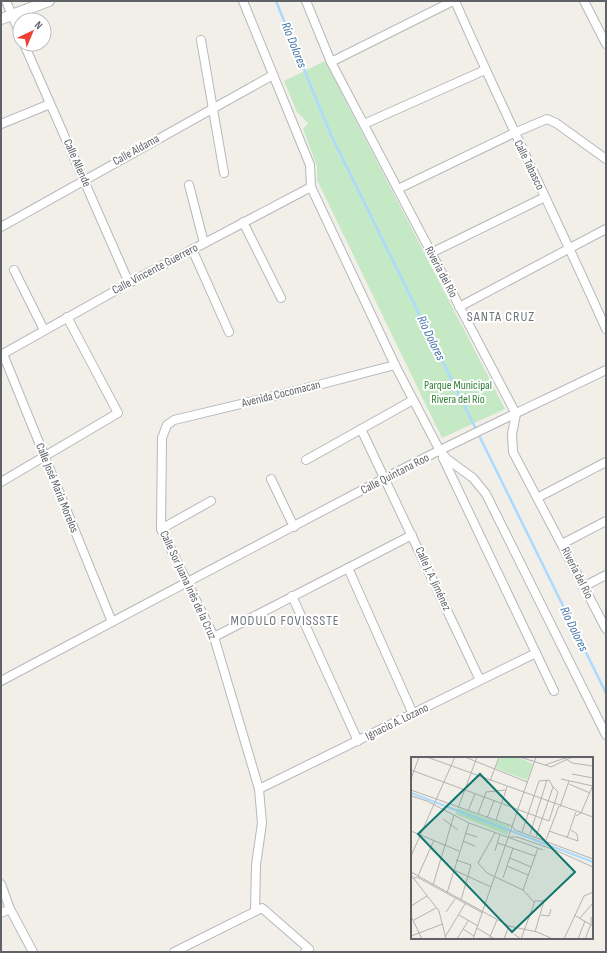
<svg xmlns="http://www.w3.org/2000/svg" width="607" height="953" viewBox="0 0 607 953" font-family="'Sofia Sans Condensed',sans-serif">
<rect width="100%" height="100%" fill="#f1efe8"/>
<polygon fill="#c5e8c5" points="325,61 505,409 442,438 317,180 317,166 303,129 308,123 297,112 284,81"/>
<g fill="none" stroke-linecap="round" stroke-linejoin="round">
<polyline stroke="#aadaff" stroke-width="2.5" points="276,1 331,135 606,693"/>
<defs>
<g id="minor">
<polyline points="6,1 20,34"/>
<polyline points="243,1 310,165 311,187 395,365 440,451 447,459 473,478 486,494 606,735"/>
<polyline points="306,1 331,62 516,414 512,434 513,452 606,629"/>
<path d="M455 1C503 111 557 219 606 329"/>
<polyline points="584,1 606,44"/>
<polyline points="201,40 224,173"/>
<polyline points="24,44 129,283"/>
<polyline points="331,62 453,1"/>
<polyline points="1,124 50,104"/>
<polyline points="364,124 485,70"/>
<polyline points="189,185 204,243"/>
<polyline points="398,189 514,133 547,119 556,123 606,159"/>
<polyline points="243,222 281,298"/>
<polyline points="1,227 273,75"/>
<polyline points="192,249 229,332"/>
<polyline points="431,253 545,197"/>
<polyline points="14,270 44,330"/>
<polyline points="459,307 606,229"/>
<polyline points="3,354 112,622"/>
<polyline points="1,355 129,283 311,187"/>
<polyline points="361,429 480,680"/>
<polyline points="443,458 554,691"/>
<polyline points="306,460 413,400"/>
<polyline points="271,479 294,527"/>
<polyline points="1,482 118,413 67,317"/>
<polyline points="537,498 606,462"/>
<polyline points="161,529 211,501"/>
<polyline points="562,544 606,521"/>
<polyline points="348,568 413,714"/>
<polyline points="583,587 606,575"/>
<polyline points="292,596 358,741"/>
<polyline points="214,637 412,535"/>
<path d="M1 681C129 613 256 545 385 478 458 440 532 406 606 370"/>
<polyline points="259,789 536,653"/>
<polyline points="1,884 10,909 33,952"/>
<polyline points="255,911 256,865 262,823 259,789 214,637 161,529 162,438 167,425 174,420 299,390 395,365"/>
<polyline points="1,913 10,909"/>
<polyline points="174,952 262,908 309,949 305,952"/>
</g>
<polyline id="tertiary" points="1,19 49,1"/>
</defs>
<use href="#minor" stroke="#b5b8bc" stroke-width="10"/>
<use href="#tertiary" stroke="#b5b8bc" stroke-width="12"/>
<use href="#minor" stroke="#fff" stroke-width="8"/>
<use href="#tertiary" stroke="#fff" stroke-width="10"/>
</g>
<g text-anchor="middle" dominant-baseline="central" stroke-width="4" stroke-linejoin="round" paint-order="stroke">
<g font-size="12" fill="#5f6368" stroke="#fff">
<text transform="translate(136 150) rotate(-29)">Calle Aldama</text>
<text transform="translate(77 163) rotate(66)">Calle Allende</text>
<text transform="translate(529 165) rotate(64)">Calle Tabasco</text>
<text transform="translate(155 269) rotate(-28)">Calle Vincente Guerrero</text>
<text transform="translate(441 272) rotate(62)">Riveria del Río</text>
<text transform="translate(281 394) rotate(-14)">Avenida Cocomacan</text>
<text transform="translate(395 474) rotate(-27)">Calle Quintana Roo</text>
<text transform="translate(57 488) rotate(68)">Calle José María Morelos</text>
<text transform="translate(577 573) rotate(63)">Riveria del Río</text>
<text transform="translate(433 579) rotate(65)">Calle J. A. Jiménez</text>
<text transform="translate(188 585) rotate(65)">Calle Sor Juana Inés de la Cruz</text>
<text transform="translate(397 722) rotate(-26)">Ignacio A. Lozano</text>
</g>
<g font-size="12" fill="#348238" stroke="#fff">
<text x="458" y="385">Parque Municipal<tspan x="458" dy="14">Rivera del Río</tspan></text>
</g>
<g font-size="13" font-style="italic" fill="#4174aa" stroke="#fff">
<text transform="translate(294 45) rotate(68)">Río Dolores</text>
<text transform="translate(431 338) rotate(64)">Río Dolores</text>
<text transform="translate(574 629) rotate(64)">Río Dolores</text>
</g>
<g font-size="14" letter-spacing="1" fill="#70757a" stroke="#fff">
<text x="501" y="316">SANTA CRUZ</text>
<text x="285" y="620">MODULO FOVISSSTE</text>
</g>
</g>
<g transform="translate(411 757)">
<rect width="182" height="182" fill="#f1efe8"/>
<path d="M89 0H107L122 7 116 23 84 11ZM47 51 99 69 96 78 44 57Z" fill="#c5e8c5"/>
<path fill="none" stroke="#aadaff" stroke-width="2" d="M0 36 182 105"/>
<path fill="none" stroke="#b3b3b1" stroke-width="1" d="M16 0 182 60M54 0 116 25M109 0 140 10 161 0M152 0 161 6 182 9M134 8 157 0M0 13 138 64 147 35 142 30M161 17 182 21M0 22 8 0M150 22 182 29M79 24 88 0M158 27 179 36M0 33 101 69 104 73 182 102M0 39 16 44 58 66 132 93M149 50 158 24M47 51 66 0M57 54 64 37M67 57 75 35 95 33M165 59 170 56 182 28M76 61 83 44M32 62 47 73M85 63 96 30M0 74 48 94M138 74 167 84 166 77 160 73M111 75 128 24 138 23 142 30 125 80M54 76 66 80M84 76 67 106 76 116 112 133 123 145M119 77 136 23M99 80H106L144 93 182 110M156 81 165 55M135 83 148 49M52 84 64 89M87 86 124 99M84 94 89 77M0 99 44 0M99 101 120 110M45 103 60 108 50 143M96 109 117 118M43 113 80 130M0 115 98 169 126 175 142 182M0 118 28 154 35 182M7 119 23 83M3 121 6 120 72 156M92 121 102 91M22 128 43 58M112 133 127 91M36 136 58 66M0 149 16 139M35 155 44 142M48 158 67 169M130 158 138 159 140 152M163 158 182 169M0 159 11 182M169 161 182 146M3 163 25 151M66 171 84 182M52 172 63 179M103 177 110 182 124 144H133L124 175M0 179 32 167M34 180 54 147M46 182 57 164M62 182 125 0M78 182 86 163M93 182 98 169M153 182 173 139 182 135M167 182 174 164M174 182 180 167V160"/>
<path fill="#0f766e" fill-opacity="0.15" stroke="#0f766e" stroke-width="2" d="M69 17 164 115 101 175 7 77Z"/>
<rect width="182" height="182" fill="none" stroke="#5f6368" stroke-width="2"/>
</g>
<rect width="607" height="953" fill="none" stroke="#5f6368" stroke-width="4"/>
<g transform="translate(32 32) rotate(44)"><circle r="19" fill="#ffffff" stroke="#bfc1c3"/>
<path d="M0-3L7 15L0 10L-7 15Z" fill="#ea4335"/>
<text y="-6" font-size="11" font-weight="bold" text-anchor="middle" fill="#5f6368">N</text>
</g>
</svg>
